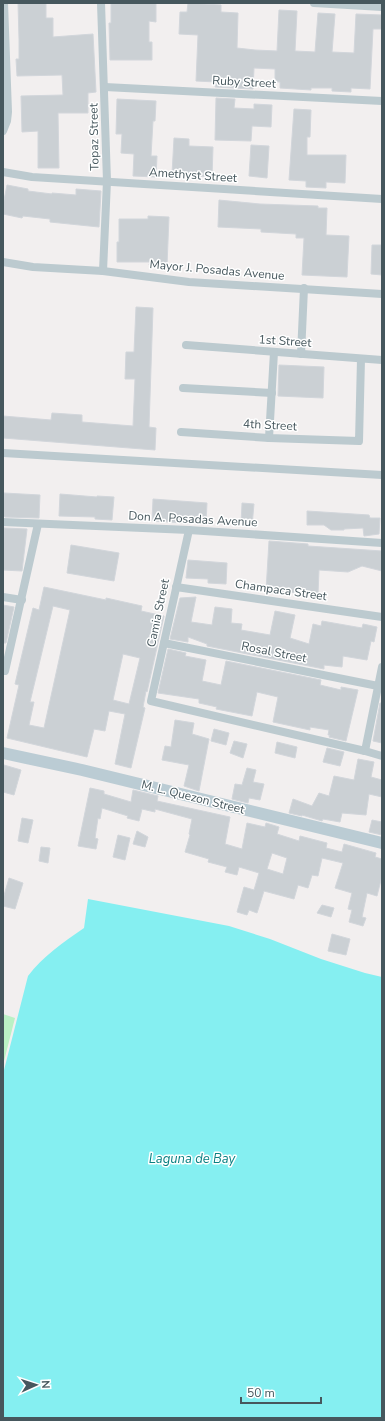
<svg xmlns="http://www.w3.org/2000/svg" width="385" height="1421" viewBox="0 0 385 1421" font-family="'Nunito Sans',sans-serif">
<rect width="100%" height="100%" fill="#f2efef"/>
<polygon fill="#bbf1c5" points="3,1014 15,1018 3,1065"/>
<path fill="#85eff1" d="M88 899 229 926 270 939 321 959 365 973 382 977V1418H3V1074L28 976C43 956 64 942 84 928Z"/>
<g fill="#cbd0d4" stroke="#d2d6db" fill-rule="evenodd">
<polygon points="18,3 46,3 46,18 53,18 53,37 93,34 96,92 88,93 88,113 58,113 59,168 38,168 38,131 22,132 21,96 63,95 62,75 17,76 16,59 19,59 19,39"/>
<polygon points="111,3 156,3 156,22 149,21 149,42 152,42 152,60 110,60 109,23 111,23"/>
<polygon points="188,3 221,5 221,12 238,13 237,48 255,50 277,51 279,10 297,11 295,51 315,52 318,13 335,14 332,52 354,53 356,14 382,15 382,29 373,29 370,89 351,88 351,92 332,91 332,88 311,88 311,90 280,88 280,82 275,82 275,69 254,68 253,89 215,87 216,82 196,81 198,35 179,34 180,12 187,12"/>
<polygon points="216,98 235,99 234,108 254,109 254,104 272,105 271,127 252,126 251,141 215,140"/>
<polygon points="117,99 156,101 155,121 153,121 151,156 157,156 156,177 133,176 134,154 121,153 122,134 116,134"/>
<polygon points="294,109 311,110 310,137 307,137 307,155 346,155 345,183 326,182 326,188 306,187 306,181 289,180"/>
<polygon points="174,138 189,139 189,146 213,147 212,177 172,174"/>
<polygon points="251,145 269,146 267,178 249,176"/>
<polygon points="7,185 28,189 28,191 52,194 52,193 76,195 76,189 101,191 99,227 50,222 50,219 23,216 22,218 3,214 3,205"/>
<polygon points="219,200 260,204 318,206 318,208 327,208 326,235 349,236 347,277 302,275 304,238 296,238 296,234 261,232 261,229 218,227"/>
<polygon points="148,216 169,217 167,266 149,265 150,262 117,262 117,242 119,242 119,219 148,219"/>
<polygon points="372,245 382,245 382,275 371,274"/>
<polygon points="136,307 153,308 149,427 156,428 155,450 3,438 3,416 51,420 52,413 82,415 82,422 133,426 135,379 125,379 126,352 134,352"/>
<polygon points="279,365 324,367 323,398 278,396"/>
<polygon points="4,493 40,495 39,518 5,517 3,515"/>
<polygon points="60,494 97,497 97,496 114,497 112,520 95,519 95,517 59,516"/>
<polygon points="153,499 207,503 206,524 152,521"/>
<polygon points="242,503 254,504 252,526 241,525"/>
<polygon points="307,511 369,515 370,518 380,518 379,534 364,536 363,528 344,529 344,530 331,530 324,525 307,525"/>
<polygon points="4,528 27,529 22,571 3,570"/>
<polygon points="269,541 308,544 308,546 382,551 382,571 362,566 348,572 319,570 318,594 266,591"/>
<polygon points="71,545 119,553 114,581 67,573"/>
<polygon points="188,560 227,563 226,584 208,583 208,579 186,578"/>
<path d="M44 587 106 600V598L142 606 141 611 164 616 147 692 146 691 143 707 145 708 131 768 115 764 125 714 109 711 105 731 94 729 87 757 7 738 19 685 15 684 33 608 39 610ZM53 606 70 610 44 728 29 725 34 702H30ZM123 654 140 658 129 704 113 700Z"/>
<polygon points="196,597 191,622 212,625 215,607 232,609 231,623 242,624 241,630 270,635 275,611 295,615 290,638 309,644 313,624 321,626 322,621 362,628 363,624 377,627 374,642 371,641 367,660 343,656 342,667 324,665 324,669 207,646 207,644 188,637 188,642 170,639 180,598"/>
<polygon points="3,605 14,607 6,643 3,643"/>
<polygon points="168,649 186,653 185,656 206,660 202,681 221,685 226,661 321,680 320,685 341,690 341,687 358,690 346,741 329,737 330,735 328,735 329,730 310,727 310,730 273,722 278,697 257,692 252,716 216,709 217,707 199,703 199,699 158,693"/>
<polygon points="380,703 382,703 382,743 373,741"/>
<polygon points="175,720 194,723 192,734 209,739 199,791 184,786 189,765 162,760 165,746 171,747"/>
<polygon points="214,729 229,733 226,745 211,741"/>
<polygon points="234,741 247,744 243,758 230,753"/>
<polygon points="277,742 297,747 295,758 275,753"/>
<polygon points="327,748 344,752 340,766 323,762"/>
<polygon points="358,759 374,762 371,777 382,780 382,797 369,794 366,815 342,813 340,822 323,819 322,821 302,815 302,816 289,813 293,799 312,806 319,793 329,796 334,776 354,780"/>
<polygon points="4,765 21,770 14,795 3,792 3,769"/>
<polygon points="247,768 256,770 253,782 264,784 260,800 249,798 248,803 232,799 235,784 242,785"/>
<path d="M90 788 104 791V794L131 802 133 790 158 796 157 801 230 817 225 844 242 849 247 823 265 827 266 823 279 827 277 834 299 841 300 836 327 843 326 848 342 852 344 844 376 853 375 857 382 859V876L377 896 367 893 362 917 366 918 363 926 349 922 352 910 348 909 352 893 335 888 343 863 322 858 318 876 312 875 308 888 298 885 294 899 264 891 257 913 249 910 247 915 237 912 244 887 254 890 259 873 239 867 237 875 225 872 227 867 208 862 209 859 185 852 190 835 189 834 192 819 155 809V812L142 809 139 821 127 818 128 816 102 808 100 819 98 818 95 838 98 839 96 849 78 846ZM272 853 287 858 283 874 267 869Z"/>
<polygon points="22,818 33,820 28,843 18,841"/>
<polygon points="372,820 382,822 382,835 369,832"/>
<polygon points="137,831 148,837 145,847 133,844"/>
<polygon points="118,835 130,838 125,860 113,857"/>
<polygon points="41,847 50,848 48,863 39,861"/>
<polygon points="9,878 23,883 15,909 3,906 3,899"/>
<polygon points="322,905 334,908 331,917 317,913"/>
<polygon points="332,934 350,939 346,955 328,951"/>
</g>
<g fill="none" stroke-linecap="round" stroke-linejoin="round">
<g stroke="#bccacf" stroke-width="8">
<polyline points="101,3 107,181 103,271"/>
<polyline points="314,3 382,7"/>
<polyline points="105,87 382,101"/>
<polyline points="3,131 7,121 8,112 4,3"/>
<polyline points="3,172 32,177 382,199"/>
<polyline points="3,262 33,267 103,271 189,282 382,294"/>
<polyline points="186,345 382,360"/>
<polyline points="301,354 304,288"/>
<polyline points="183,388 272,393"/>
<polyline points="181,432 269,438 359,441 361,359"/>
<polyline points="269,438 274,352"/>
<polyline points="3,453 382,475"/>
<polyline points="3,522 189,530 382,543"/>
<polyline points="189,530 151,701 365,751 382,756"/>
<polyline points="176,587 382,617"/>
<polyline points="3,597 22,600"/>
<polyline points="164,643 378,686"/>
<polyline points="3,671 5,671 38,524"/>
<polyline points="365,751 382,667"/>
</g>
<polyline stroke="#bbccd4" stroke-width="12" points="3,753 82,770 382,843"/>
</g>
<g text-anchor="middle" dominant-baseline="central" stroke-width="3" stroke-linejoin="round" paint-order="stroke">
<g font-size="12" fill="#46575d" stroke="#fff">
<text transform="translate(244 82) rotate(3)">Ruby Street</text>
<text transform="translate(94 137) rotate(-91)">Topaz Street</text>
<text transform="translate(193 175) rotate(4)">Amethyst Street</text>
<text transform="translate(217 270) rotate(5)">Mayor J. Posadas Avenue</text>
<text transform="translate(285 341) rotate(4)">1st Street</text>
<text transform="translate(270 425) rotate(3)">4th Street</text>
<text transform="translate(193 519) rotate(3)">Don A. Posadas Avenue</text>
<text transform="translate(281 590) rotate(8)">Champaca Street</text>
<text transform="translate(158 613) rotate(-78)">Camia Street</text>
<text transform="translate(274 652) rotate(11)">Rosal Street</text>
<text transform="translate(193 797) rotate(14)">M. L. Quezon Street</text>
</g>
<g font-size="13" font-style="italic" fill="#088082" stroke="#fff">
<text x="192" y="1159">Laguna de Bay</text>
</g>
</g>
<rect width="385" height="1421" fill="none" stroke="#46575d" stroke-width="8"/>
<g transform="translate(36 1385) rotate(87)" stroke="#ffffff" stroke-width="3" paint-order="stroke">
<path d="M0-3L7 15L0 10L-7 15Z" fill="#46575d"/>
<text y="-6" font-size="11" font-weight="bold" text-anchor="middle" fill="#46575d">N</text>
</g>
<path d="M241 1397v6h80v-6" fill="none" stroke="#46575d" stroke-width="2"/>
<text x="247" y="1397" font-size="12" fill="#46575d" stroke="#ffffff" stroke-width="3" paint-order="stroke">50 m</text>
</svg>
